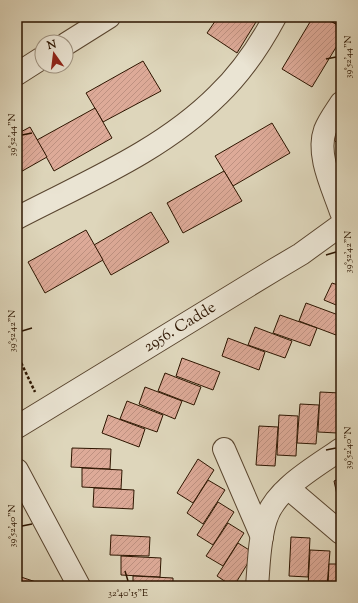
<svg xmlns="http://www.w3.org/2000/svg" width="358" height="603" viewBox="0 0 358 603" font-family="'Sorts Mill Goudy',serif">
<defs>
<pattern id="building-hatch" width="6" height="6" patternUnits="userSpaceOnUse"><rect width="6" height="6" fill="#ddaa98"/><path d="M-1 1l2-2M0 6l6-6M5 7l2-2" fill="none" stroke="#be9181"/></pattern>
</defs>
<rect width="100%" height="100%" fill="#ded6bb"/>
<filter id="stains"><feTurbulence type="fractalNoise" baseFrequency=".005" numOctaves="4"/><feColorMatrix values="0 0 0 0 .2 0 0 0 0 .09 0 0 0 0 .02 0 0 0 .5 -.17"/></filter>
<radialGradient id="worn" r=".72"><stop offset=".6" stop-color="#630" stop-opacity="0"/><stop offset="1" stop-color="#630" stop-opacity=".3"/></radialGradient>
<g fill="url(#building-hatch)" stroke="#2d1500">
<polygon points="218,17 259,17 237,53 207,33"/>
<polygon points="313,17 323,17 341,27 341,39 312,87 282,69"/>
<polygon points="333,17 341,17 341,27 331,21"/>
<polygon points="143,61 161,91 103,122 86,93"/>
<polygon points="95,108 112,138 54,171 37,140"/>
<polygon points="341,117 341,147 326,132"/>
<polygon points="272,123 290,153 233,186 215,156"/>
<polygon points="30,127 47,157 17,174 17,134"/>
<polygon points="224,171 242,201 183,233 167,203"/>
<polygon points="151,212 169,242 111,275 94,245"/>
<polygon points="86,230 103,260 45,293 28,262"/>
<polygon points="332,283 341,286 341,307 324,300"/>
<polygon points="306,303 341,316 341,322 336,335 299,321"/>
<polygon points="280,315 317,328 310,346 273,333"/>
<polygon points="255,327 292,341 285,358 248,345"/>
<polygon points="228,338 265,352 259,370 222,356"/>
<polygon points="182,358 220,372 213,390 176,376"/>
<polygon points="165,373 201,387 194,405 158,391"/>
<polygon points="341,382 341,421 338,421"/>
<polygon points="145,387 182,401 175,419 139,404"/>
<polygon points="320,392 340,393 337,433 318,432"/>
<polygon points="127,401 163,415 157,432 120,419"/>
<polygon points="300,404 319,405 316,444 297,443"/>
<polygon points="108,415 145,429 139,447 102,433"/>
<polygon points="279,415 298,416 296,456 277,455"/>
<polygon points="259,426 278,427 275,466 256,465"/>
<polygon points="72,448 111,449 110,469 71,467"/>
<polygon points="198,459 214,470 193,503 177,493"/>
<polygon points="82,468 122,470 121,489 82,487"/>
<polygon points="341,478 341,498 338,499 334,481"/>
<polygon points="208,480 225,490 203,524 187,513"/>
<polygon points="94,488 134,490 133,509 93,507"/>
<polygon points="218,502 234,512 213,545 197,535"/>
<polygon points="228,523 244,533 223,566 206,556"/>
<polygon points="111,535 150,537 149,556 110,555"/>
<polygon points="291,537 310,538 308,577 289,576"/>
<polygon points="238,543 254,553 234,586 232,586 217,576"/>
<polygon points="310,550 330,551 327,586 308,586"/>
<polygon points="121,556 161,558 160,577 121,575"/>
<polygon points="329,564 341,564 341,586 328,586"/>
<polygon points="133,576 173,578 173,586 133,586"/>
<polygon points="17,577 21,577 42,584 42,586 17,586"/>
</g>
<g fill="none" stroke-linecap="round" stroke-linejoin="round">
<defs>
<g id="minor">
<polyline points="66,44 109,17"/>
<polyline points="17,74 42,58"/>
<path d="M341 103C336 111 329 120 325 130 316 155 333 188 341 212"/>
<path d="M17 218C86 182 162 151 218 95 241 73 260 45 275 17"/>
<path id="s1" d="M17 427 274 270 301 254 341 225"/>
<polyline points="224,449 262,537"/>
<polyline points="17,470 79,586"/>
<polyline points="288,488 341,533"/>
<path d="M257 586C259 564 259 540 266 519 275 489 317 466 341 449"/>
</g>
</defs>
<use href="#minor" stroke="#59452f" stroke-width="24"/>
<polyline stroke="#2d1500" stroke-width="2.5" stroke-dasharray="3 2" stroke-linecap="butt" points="17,354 35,392"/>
<use href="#minor" stroke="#eae4d3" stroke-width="22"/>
</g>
<path fill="none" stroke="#2d1500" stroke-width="1.5" d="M326 59 336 57M22 135 32 133M326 255 336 252M22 331 32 328M326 450 336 448M22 526 32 524M125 571 128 581"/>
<g text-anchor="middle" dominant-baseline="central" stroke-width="3.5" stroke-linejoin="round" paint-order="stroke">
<g font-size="16" fill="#2d1500" stroke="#eae4d3">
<text stroke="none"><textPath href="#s1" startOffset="191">2956. Cadde</textPath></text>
</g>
</g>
<rect width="358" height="603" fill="none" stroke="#ded6bb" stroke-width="44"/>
<g transform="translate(54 54) rotate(346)"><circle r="19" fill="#eae4d3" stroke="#9e917f"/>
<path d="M0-3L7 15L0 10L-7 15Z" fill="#8f2418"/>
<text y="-6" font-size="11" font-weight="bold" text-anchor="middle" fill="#2d1500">N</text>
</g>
<rect x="22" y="22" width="314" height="559" fill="none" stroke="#2d1500" stroke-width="1.5"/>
<g font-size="10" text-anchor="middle" fill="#2d1500">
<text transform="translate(347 57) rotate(-90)" y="4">39°52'44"N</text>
<text transform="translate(11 135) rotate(-90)" y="4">39°52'44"N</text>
<text transform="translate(347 252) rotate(-90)" y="4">39°52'42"N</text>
<text transform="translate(11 331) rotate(-90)" y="4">39°52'42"N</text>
<text transform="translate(347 448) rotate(-90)" y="4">39°52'40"N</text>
<text transform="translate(11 526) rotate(-90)" y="4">39°52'40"N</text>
<text x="128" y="596">32°40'15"E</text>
</g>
<rect width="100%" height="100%" filter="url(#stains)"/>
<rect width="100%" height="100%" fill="url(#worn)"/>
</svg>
